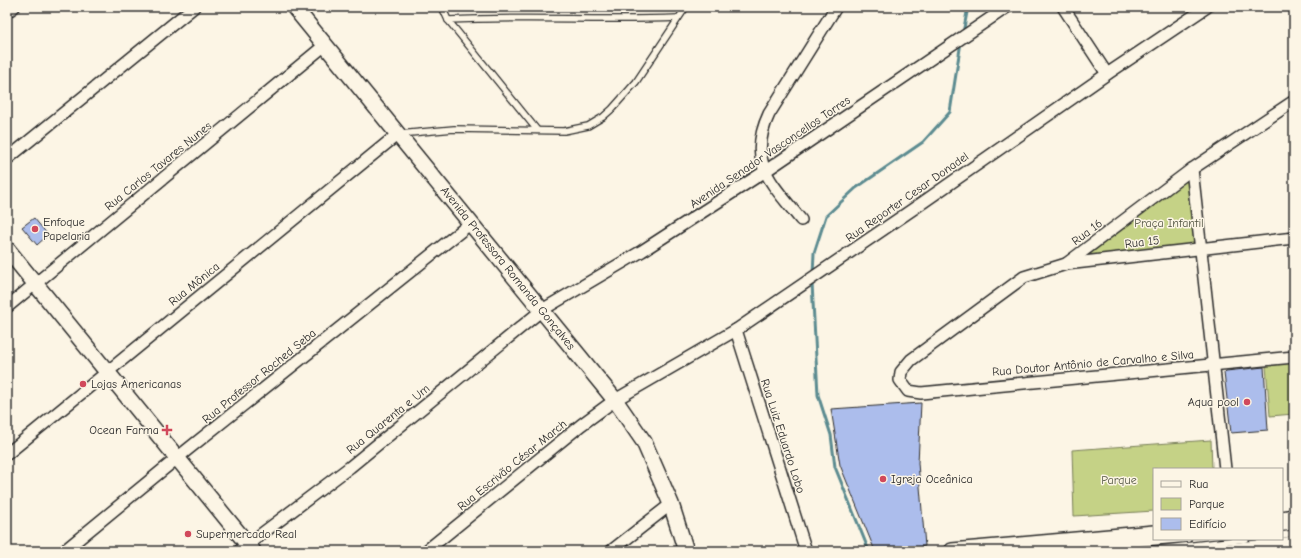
<svg xmlns="http://www.w3.org/2000/svg" width="1301" height="558" viewBox="0 0 1301 558" font-family="'Comic Neue',sans-serif">
<rect width="100%" height="100%" fill="#fcf5e5"/>
<filter id="ink" filterUnits="userSpaceOnUse"><feTurbulence type="fractalNoise" baseFrequency=".025" numOctaves="2"/><feDisplacementMap in="SourceGraphic" scale="8" xChannelSelector="R" yChannelSelector="G"/><feConvolveMatrix kernelMatrix="1 2 1 2 8 2 1 2 1" color-interpolation-filters="sRGB"/></filter>
<g filter="url(#ink)">
<g fill="#c5d286" stroke="#787e58">
<polygon points="1191,176 1198,244 1080,257"/>
<polygon points="1291,363 1294,414 1270,416 1266,366"/>
<polygon points="1211,440 1212,469 1154,469 1154,511 1074,516 1072,450"/>
</g>
<g fill="none" stroke-linecap="round" stroke-linejoin="round">
<g stroke="#5b8b90" stroke-width="3">
<polyline points="963,33 968,7"/>
<polyline points="813,275 814,253 826,216 856,188 923,142 950,112 961,42"/>
<polyline points="812,283 818,395 831,435 835,467 869,551"/>
</g>
</g>
<g fill="#acbdec" stroke="#2b2b2b">
<polygon points="34,218 48,235 37,245 22,227"/>
<polygon points="1264,367 1268,430 1231,433 1224,373 1226,371"/>
<polygon points="921,403 918,463 925,546 901,551 875,551 840,465 831,409"/>
</g>
<g fill="none" stroke-linecap="round" stroke-linejoin="round">
<defs>
<g id="lane">
<polyline points="442,7 448,20 537,130"/>
<path d="M448 20C525 16 601 21 678 18"/>
<polyline points="399,134 454,129 564,131 588,126 603,117 612,109 636,82 686,7"/>
<polyline points="1282,528 1294,527"/>
<polyline points="1282,535 1294,533"/>
<polyline points="1050,551 1188,539"/>
<polyline points="1141,551 1246,539"/>
</g>
<g id="street">
<polyline points="1063,7 1107,74"/>
<polyline points="7,12 14,7"/>
<polyline points="1294,101 1192,169 1066,264 1024,277 911,360 901,372 900,380 908,391 921,393 1294,357"/>
<polyline points="7,159 194,7"/>
<polyline points="1192,169 1225,469"/>
<path d="M801 220C772 183 746 163 769 114L836 7"/>
<polyline points="1066,264 1294,238"/>
<polyline points="7,307 325,45"/>
<polyline points="736,330 806,551"/>
<polyline points="7,454 398,134"/>
<polyline points="64,551 187,450 471,223"/>
<polyline points="239,551 350,467 542,310 642,251 764,172 1007,7"/>
<polyline points="426,551 581,425 615,400 736,330 922,203 1107,74 1207,7"/>
<polyline points="611,551 671,504"/>
</g>
<g id="secondary">
<polyline points="294,7 615,400 644,442 671,504 686,551"/>
<polyline points="7,249 253,551"/>
<polyline points="1282,519 1294,517"/>
<polyline points="952,551 1154,533"/>
<polyline points="1230,551 1294,544"/>
</g>
</defs>
<use href="#lane" stroke="#2b2b2b" stroke-width="8"/>
<use href="#street" stroke="#2b2b2b" stroke-width="14"/>
<use href="#secondary" stroke="#2b2b2b" stroke-width="18"/>
<use href="#lane" stroke="#fcf5e5" stroke-width="5.5"/>
<use href="#street" stroke="#fcf5e5" stroke-width="11"/>
<use href="#secondary" stroke="#fcf5e5" stroke-width="15"/>
</g>
</g>
<g fill="#d1495b" stroke="#fcf5e5" stroke-width="1.5">
<circle cx="35" cy="229" r="4"/>
<circle cx="83" cy="384" r="4"/>
<circle cx="1247" cy="402" r="4"/>
<path d="M165 424h4v4h4v4h-4v4h-4v-4h-4v-4h4z"/>
<circle cx="883" cy="479" r="4"/>
<circle cx="188" cy="534" r="4"/>
</g>
<g text-anchor="middle" dominant-baseline="central" stroke-width="3" stroke-linejoin="round" paint-order="stroke">
<g font-size="12" fill="#2b2b2b" stroke="#fcf5e5">
<text transform="translate(770 152) rotate(-34)">Avenida Senador Vasconcellos Torres</text>
<text transform="translate(158 166) rotate(-39)">Rua Carlos Tavares Nunes</text>
<text transform="translate(907 197) rotate(-35)">Rua Reporter Cesar Donadel</text>
<text transform="translate(1087 232) rotate(-37)">Rua 16</text>
<text transform="translate(1142 242) rotate(-7)">Rua 15</text>
<text transform="translate(508 268) rotate(51)">Avenida Professora Romanda Gonçalves</text>
<text transform="translate(194 284) rotate(-39)">Rua Mônica</text>
<text transform="translate(1093 363) rotate(-5)">Rua Doutor Antônio de Carvalho e Silva</text>
<text transform="translate(259 376) rotate(-39)">Rua Professor Roched Seba</text>
<text transform="translate(388 419) rotate(-39)">Rua Quarenta e Um</text>
<text transform="translate(783 436) rotate(72)">Rua Luiz Eduardo Lobo</text>
<text transform="translate(512 465) rotate(-39)">Rua Escrivão César March</text>
</g>
<g font-size="12" fill="#2b2b2b" stroke="#fcf5e5" text-anchor="start">
<text x="43" y="222">Enfoque<tspan x="43" dy="14">Papelaria</tspan></text>
<text x="91" y="384">Lojas Americanas</text>
<text x="1239" y="402" text-anchor="end">Aqua pool</text>
<text x="159" y="430" text-anchor="end">Ocean Farma</text>
<text x="891" y="479">Igreja Oceânica</text>
<text x="196" y="534">Supermercado Real</text>
</g>
<g font-size="12" fill="#525542" stroke="#fcf5e5">
<text x="1169" y="223">Praça Infantil</text>
<text x="1119" y="480">Parque</text>
</g>
</g>
<rect width="1301" height="558" fill="none" stroke="#fcf5e5" stroke-width="24"/>
<rect x="12" y="12" width="1277" height="534" fill="none" stroke="#2b2b2b" stroke-width="1.5" filter="url(#ink)"/>
<rect x="1153" y="468" width="130" height="72" fill="#fcf5e5" stroke="#a8a49b"/>
<rect x="1161" y="481" width="20" height="6" fill="#fcf5e5" stroke="#a8a49b"/>
<text x="1189" y="488" font-size="12" fill="#2b2b2b">Rua</text>
<rect x="1161" y="498" width="20" height="12" fill="#c5d286" stroke="#a8a49b"/>
<text x="1189" y="508" font-size="12" fill="#2b2b2b">Parque</text>
<rect x="1161" y="518" width="20" height="12" fill="#acbdec" stroke="#a8a49b"/>
<text x="1189" y="528" font-size="12" fill="#2b2b2b">Edifício</text>
</svg>
